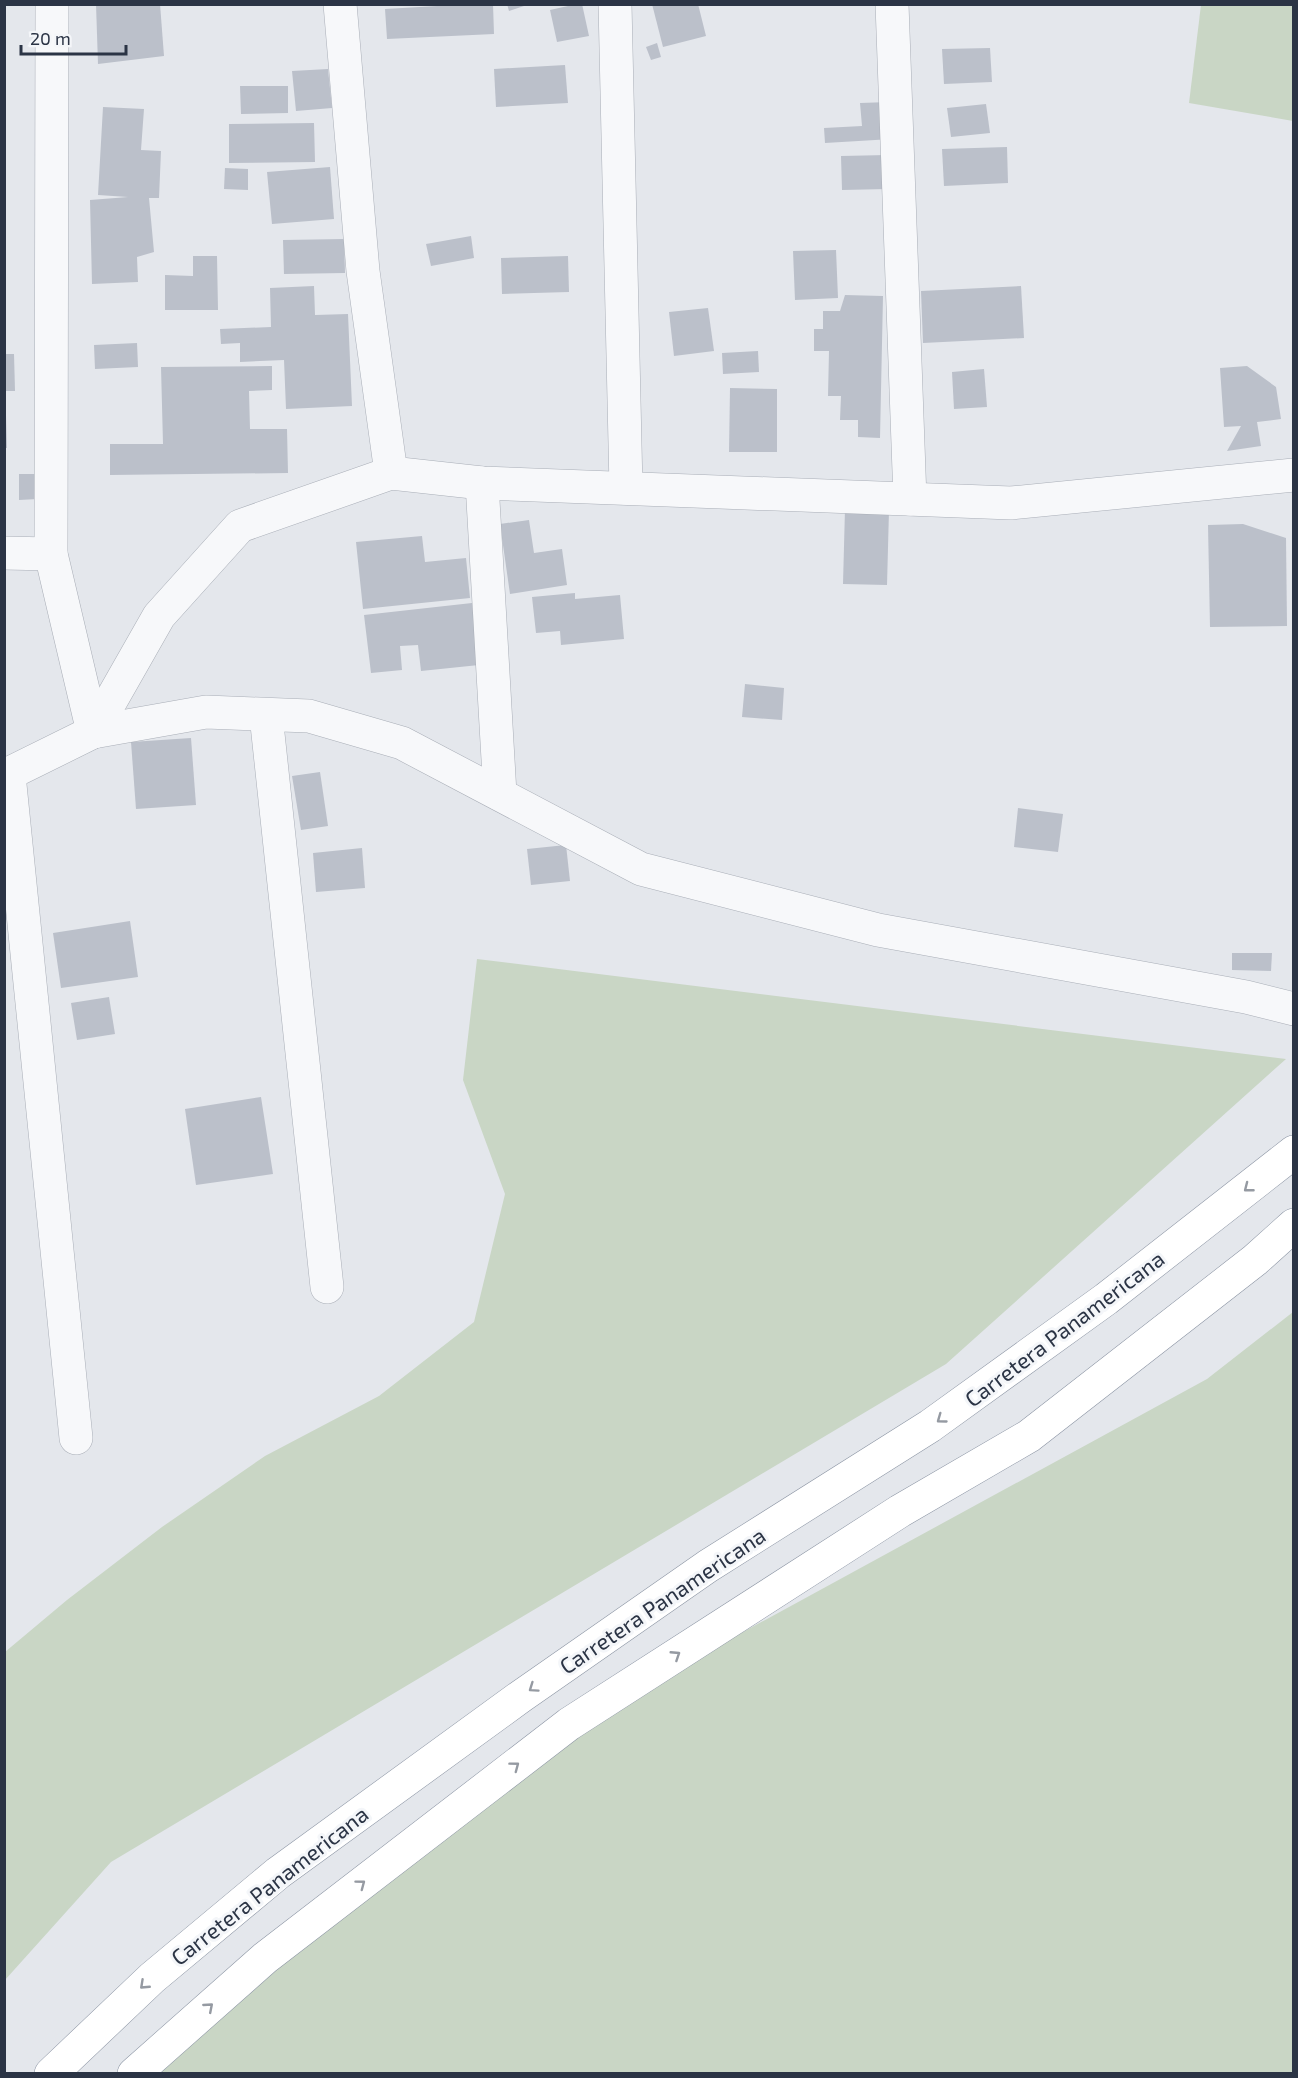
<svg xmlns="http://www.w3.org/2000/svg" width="1298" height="2078" viewBox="0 0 1298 2078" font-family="'Exo 2',sans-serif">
<rect width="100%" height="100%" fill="#e4e7ec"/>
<g fill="#c9d6c5">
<polygon points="1201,5 1293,5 1293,121 1189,103"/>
<polygon points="477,959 1286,1059 946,1364 111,1862 5,1980 5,1652 67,1600 162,1527 265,1456 379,1396 474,1322 505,1194 463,1080"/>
<polygon points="1293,1312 1293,2073 149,2074 323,1901 732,1638 1207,1379"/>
</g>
<g fill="#bbc0ca">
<polygon points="96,4 160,4 164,56 98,64"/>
<polygon points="437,4 493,4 494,34 387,39 385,9 437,6"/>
<polygon points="507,4 527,4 527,5 509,11"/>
<polygon points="577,4 582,4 589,36 557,42 550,10"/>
<polygon points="652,4 698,4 706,36 663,47"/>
<polygon points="657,43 661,57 651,60 646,47"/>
<polygon points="990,48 992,82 944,84 942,49"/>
<polygon points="565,65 568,103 496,107 494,69"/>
<polygon points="328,69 332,108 296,111 292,71"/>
<polygon points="240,86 288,86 288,113 241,114"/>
<polygon points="889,102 892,139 825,143 824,128 862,126 860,103"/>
<polygon points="986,104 990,133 951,137 947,108"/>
<polygon points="103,107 144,109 141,150 161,151 159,198 149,198 154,252 137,257 138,282 92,284 90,200 128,197 98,195"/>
<polygon points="314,123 315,162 229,163 229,124"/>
<polygon points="1007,147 1008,183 944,186 942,149"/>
<polygon points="887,155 888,189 842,190 841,156"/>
<polygon points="330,167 334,219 272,224 267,172"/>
<polygon points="225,168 248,169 248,190 224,189"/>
<polygon points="471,236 474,258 431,266 426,244"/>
<polygon points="344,239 345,273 284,274 283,240"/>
<polygon points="836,250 838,298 795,300 793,251"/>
<polygon points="193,256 217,256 218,310 165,310 165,275 193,276"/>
<polygon points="568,256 569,292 502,294 501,258"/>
<polygon points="314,286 315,315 348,314 352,406 286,409 284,360 240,362 240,343 221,344 220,329 271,327 270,288"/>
<polygon points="1021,286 1024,338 923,343 921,291"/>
<polygon points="845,295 883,296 880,438 858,437 858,420 840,420 841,396 828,396 829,351 814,351 814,329 823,329 823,311 840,311"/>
<polygon points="708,308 714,351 674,356 669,312"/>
<polygon points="137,343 138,367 95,369 94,345"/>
<polygon points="758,351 759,372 723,374 722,353"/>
<polygon points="4,354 14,354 15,391 4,391"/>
<polygon points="272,366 272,390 249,391 250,429 287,429 288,473 110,475 110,444 163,444 161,367"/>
<polygon points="1247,366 1276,387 1281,419 1257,422 1261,446 1227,451 1241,426 1224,427 1220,368"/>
<polygon points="984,369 987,407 954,409 952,372"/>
<polygon points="730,388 777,389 777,452 729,452"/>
<polygon points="4,416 6,416 7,448 4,448"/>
<polygon points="19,474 36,474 38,499 19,500"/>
<polygon points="845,509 889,510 887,585 843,584"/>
<polygon points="529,520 534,553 562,549 567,585 510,594 500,524"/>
<polygon points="1243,524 1286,538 1287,626 1210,627 1208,525"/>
<polygon points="422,536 425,562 466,558 470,598 363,609 356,542"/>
<polygon points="575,593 575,599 620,595 624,639 561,645 560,631 536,633 532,597"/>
<polygon points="472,603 479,665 421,671 418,645 400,646 402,670 371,673 364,615"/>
<polygon points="745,684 784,688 782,720 742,717"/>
<polygon points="191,738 196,805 136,809 131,742"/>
<polygon points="320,772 328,826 301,830 292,776"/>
<polygon points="1018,808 1063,814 1058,852 1014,847"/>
<polygon points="566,845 570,881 531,885 527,849"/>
<polygon points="362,848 365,888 316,892 313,853"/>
<polygon points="130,921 138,977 61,988 53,933"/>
<polygon points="1232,953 1272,953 1271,971 1232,970"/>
<polygon points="109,997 115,1034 77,1040 71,1003"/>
<polygon points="261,1097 273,1174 196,1185 185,1109"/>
</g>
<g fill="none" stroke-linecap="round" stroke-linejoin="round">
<defs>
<g id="street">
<polyline points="52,4 51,554 93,732"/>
<polyline points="340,4 363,271 391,473"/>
<polyline points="615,4 626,488"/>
<polyline points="892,4 910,499"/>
<polyline points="482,483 500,794"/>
<polyline points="4,553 51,554"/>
<polyline points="266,715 327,1287"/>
<polyline points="93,732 159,616 240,526 391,473 482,483 1011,503 1294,475"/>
<polyline points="9,775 76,1438"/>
<polyline points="4,776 93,732 206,712 309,716 402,743 641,869 878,930 1246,997 1294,1009"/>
</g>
<g id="highway">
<polyline points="51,2074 152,1978 278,1873 520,1697 708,1566 930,1426 1106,1299 1294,1152"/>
<polyline points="134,2074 265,1958 569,1724 900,1511 1029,1436 1255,1260 1294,1225"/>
</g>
</defs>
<use href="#street" stroke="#a9aeb7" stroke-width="34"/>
<use href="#highway" stroke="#8b94a3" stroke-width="34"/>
<use href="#street" stroke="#f7f8fa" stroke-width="33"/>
<use href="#highway" stroke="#fff" stroke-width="33"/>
</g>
<defs><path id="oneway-chevron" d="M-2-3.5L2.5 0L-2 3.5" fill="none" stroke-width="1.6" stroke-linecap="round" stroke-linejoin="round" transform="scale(1.5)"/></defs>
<g stroke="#959aa2">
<use href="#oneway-chevron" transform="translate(1248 1188) rotate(142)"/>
<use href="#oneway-chevron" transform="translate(941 1419) rotate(144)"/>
<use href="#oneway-chevron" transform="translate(676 1655) rotate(-33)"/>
<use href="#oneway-chevron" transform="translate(533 1688) rotate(145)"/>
<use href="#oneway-chevron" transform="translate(515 1766) rotate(-37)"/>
<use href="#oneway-chevron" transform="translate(361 1884) rotate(-37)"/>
<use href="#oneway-chevron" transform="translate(144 1985) rotate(137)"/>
<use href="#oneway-chevron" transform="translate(209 2007) rotate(-41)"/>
</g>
<g text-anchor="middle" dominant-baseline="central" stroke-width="6" stroke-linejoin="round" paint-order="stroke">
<g font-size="22" fill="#2b3445" stroke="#f4f6f9">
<text transform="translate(1064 1328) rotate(-37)">Carretera Panamericana</text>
<text transform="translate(662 1600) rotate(-34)">Carretera Panamericana</text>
<text transform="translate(269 1885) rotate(-38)">Carretera Panamericana</text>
</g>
</g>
<rect width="1298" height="2078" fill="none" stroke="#2b3445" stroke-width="12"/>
<path d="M21 45v9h105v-9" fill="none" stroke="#2b3445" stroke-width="3"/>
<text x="30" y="45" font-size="18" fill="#2b3445" stroke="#f4f6f9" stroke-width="4.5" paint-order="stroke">20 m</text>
</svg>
